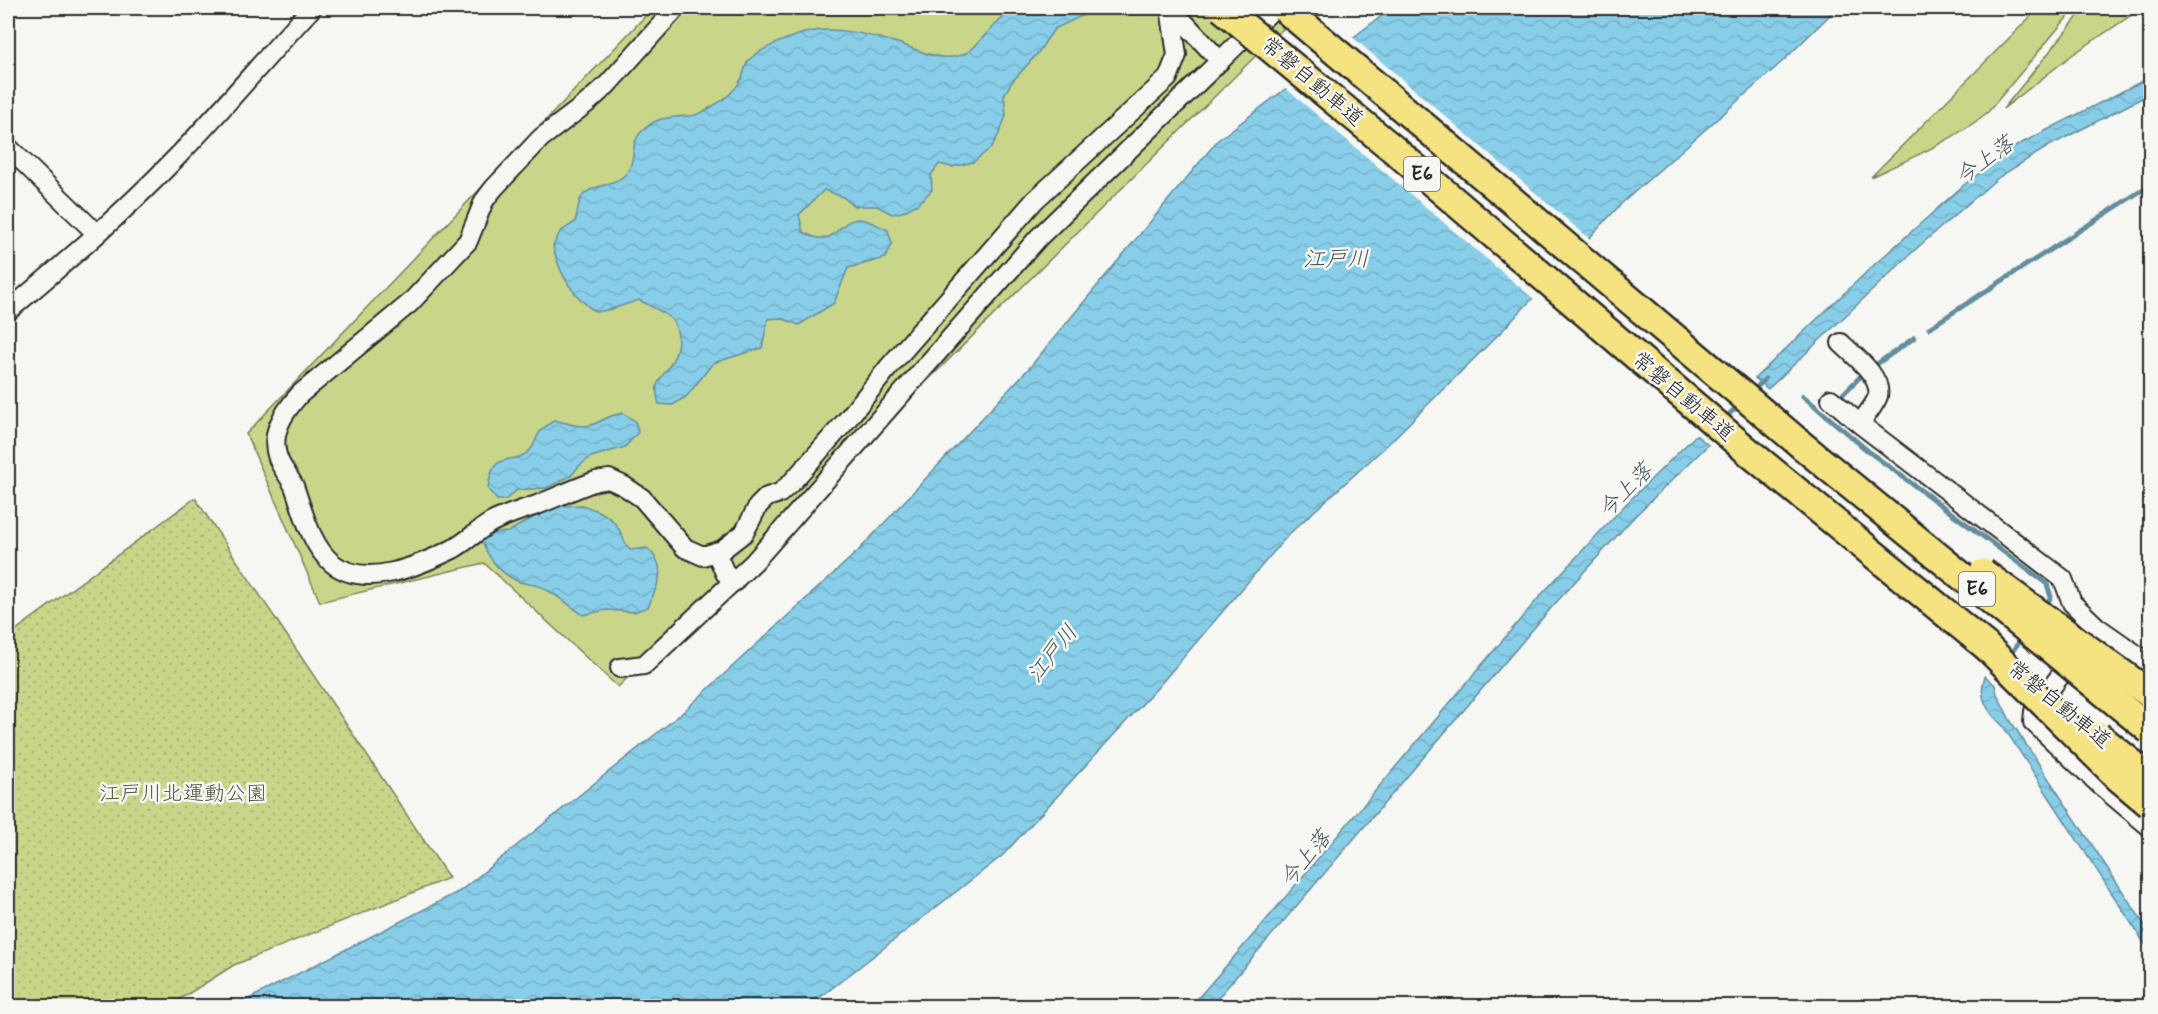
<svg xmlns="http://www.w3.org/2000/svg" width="2158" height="1014" viewBox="0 0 2158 1014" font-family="Mynerve,'Klee One',sans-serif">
<defs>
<pattern id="park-dots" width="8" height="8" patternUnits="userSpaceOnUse" patternTransform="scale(1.5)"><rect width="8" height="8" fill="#c9d588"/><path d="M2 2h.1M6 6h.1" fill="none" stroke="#adb776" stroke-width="1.8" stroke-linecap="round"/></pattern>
<pattern id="water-waves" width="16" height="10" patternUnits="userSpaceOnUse" patternTransform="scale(1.5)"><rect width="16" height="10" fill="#88cee9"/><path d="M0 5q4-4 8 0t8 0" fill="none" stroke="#76b1c8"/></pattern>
</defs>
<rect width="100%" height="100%" fill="#f6f6f2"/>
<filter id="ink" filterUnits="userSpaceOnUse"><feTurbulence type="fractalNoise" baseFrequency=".0167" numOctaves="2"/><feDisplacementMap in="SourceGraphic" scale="12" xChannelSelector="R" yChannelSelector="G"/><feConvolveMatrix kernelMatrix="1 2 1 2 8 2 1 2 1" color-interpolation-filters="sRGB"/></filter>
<g filter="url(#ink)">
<g fill="#c9d588" stroke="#7a805a" stroke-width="1.5">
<polygon points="653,8 1304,8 618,687 484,563 320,602 246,434"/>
<path d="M2041 8H2075L1988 112C1953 141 1911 158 1871 177L2033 14Z"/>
<polygon points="2088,8 2142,8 2072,55 2003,109 2080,14"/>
</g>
<polygon fill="url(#park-dots)" stroke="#7a805a" stroke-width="1.5" points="195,498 449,878 234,965 169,1006 8,1006 8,636"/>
<g fill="url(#water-waves)" stroke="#638d9d" stroke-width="1.5">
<path d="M1013 8H1092L1088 13 1054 29 1037 54 1011 83 1004 95 1006 115 1000 132 991 148 973 162 952 167 939 164 931 175 932 190 918 204 902 212 892 214 877 206H854L843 197 824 190 799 215 803 232C837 251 834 222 857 219 866 218 879 226 888 230L892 244 885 258 848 268 834 303 799 325 781 318 768 319 762 348 713 363 687 396 673 405 659 404C653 382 659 382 670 365 678 353 682 333 672 320 664 311 649 306 639 300L612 309 596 312C573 297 559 273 553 246L560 232 575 222C577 215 578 206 580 200 588 182 620 188 629 169 636 157 630 142 642 131 658 116 667 118 688 116 697 116 705 111 713 106 724 100 736 90 742 78 744 73 745 66 748 61 758 49 794 35 809 32 835 26 869 35 894 42 919 49 943 66 968 52 975 48 981 39 987 33 996 24 1005 16 1013 8Z"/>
<polygon points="1392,8 1837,8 1783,61 1622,203 1503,330 1385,447 1289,534 1158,687 1002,856 809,1006 235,1006 460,891 682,713 858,551 1030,367 1218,140"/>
<polygon points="2150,77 2150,94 2049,146 1999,177 1917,248 1768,389 1755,378 1875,264 1965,184 2018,145"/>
<path d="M623 413 635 421 638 432 625 447 591 457 579 466 571 476 546 488 517 490 505 500H497L488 489C493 445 513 469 531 449 535 444 536 437 540 432 544 427 550 424 554 420 567 423 582 429 594 424 606 419 609 415 623 413Z"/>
<polygon points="1696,435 1708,445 1634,517 1552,607 1211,1006 1191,1006 1261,926 1541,595 1625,505"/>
<path d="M582 505C596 510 610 514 618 528 623 536 624 543 630 550L647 548C669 567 658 584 648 607L634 612 606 610 583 615C569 605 555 593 539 586 533 584 526 584 520 582 502 575 488 559 482 541L494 533 508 532 541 513 559 506Z"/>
<path d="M1985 676 1995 685 1997 694 2010 720 2150 933V952L2003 726C1988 712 1977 697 1985 676Z"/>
</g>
<polygon fill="#f6f6f2" points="1350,35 1591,240 1535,300 1283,86"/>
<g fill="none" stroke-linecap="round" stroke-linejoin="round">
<g stroke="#638d9d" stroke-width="5">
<polyline points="1929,328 2150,185"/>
<polyline points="1874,366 1914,338"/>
<polyline points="1751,393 1765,379"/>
<polyline points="1803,396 1868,451 2047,584 2051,597 2044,607"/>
<polyline points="1841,396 1862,375"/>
<polyline points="1723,420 1740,404"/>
<polyline points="2007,658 2023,637"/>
</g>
<defs>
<g id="minor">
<path d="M676 8 607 85 587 103 541 138 494 188 484 201 468 241 410 303 300 394C283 413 267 436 280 463 284 471 290 478 294 486 303 511 311 546 332 563 365 590 420 565 453 549 466 542 477 531 490 523 505 515 522 510 537 505 557 497 576 488 596 481L609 479 624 486 642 498 685 548 703 556 722 550 744 533 758 506 767 497 780 493 792 482 846 421 888 368 1035 200 1168 78 1177 55 1170 8"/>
<polyline points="1171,8 1220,61 1274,8"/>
<polyline points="8,147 97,234"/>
<path d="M8 311C65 263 122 214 174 160 222 111 265 58 312 8"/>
<path d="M1841 343C1854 356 1882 376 1878 396 1875 405 1865 416 1860 424L2063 579 2072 603 2097 627 2150 664"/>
<polyline points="1831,399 1860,424"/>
<polyline points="716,552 725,573 734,582"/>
<polyline points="2074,657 2034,711 2033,722 2100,785 2150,827"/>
<polyline points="620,668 644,665 754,562 1039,237 1220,61"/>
</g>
<g id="highway">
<polyline points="1284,8 1805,448"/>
<polyline points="1621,343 1750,453 1986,646"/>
</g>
</defs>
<use href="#minor" stroke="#2b2b2b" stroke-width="22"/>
<use href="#highway" stroke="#2b2b2b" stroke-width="32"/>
<use href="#minor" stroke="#f6f6f2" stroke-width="18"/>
<use href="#highway" stroke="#f5e382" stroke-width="27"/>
<defs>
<g id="highway-bridge">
<polyline points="1222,8 1392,148 1621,343"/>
<polyline points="1805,448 2150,730"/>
<polyline points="1983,573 2150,694"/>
<polyline points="1986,646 2119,778 2150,804"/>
<polyline points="2098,736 2150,778"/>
</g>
</defs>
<use href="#highway-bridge" stroke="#2b2b2b" stroke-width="32" stroke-linecap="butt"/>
<use href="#highway-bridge" stroke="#f5e382" stroke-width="27"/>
</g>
</g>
<g text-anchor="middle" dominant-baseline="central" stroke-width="5" stroke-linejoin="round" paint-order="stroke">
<g fill="#f6f6f2" stroke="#686867" stroke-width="1.5">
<rect x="1404" y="157" width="36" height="34" rx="4.5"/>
<rect x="1959" y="572" width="36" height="34" rx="4.5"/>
</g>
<g font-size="20" font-weight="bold" fill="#2b2b2b">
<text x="1422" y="174">E6</text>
<text x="1977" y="589">E6</text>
</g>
<g font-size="21" fill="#2b2b2b" stroke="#f6f6f2">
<text transform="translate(1312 82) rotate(40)">常磐自動車道</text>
<text transform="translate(1683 397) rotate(40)">常磐自動車道</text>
<text transform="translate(2059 705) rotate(39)">常磐自動車道</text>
</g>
<g font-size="21" fill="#525642" stroke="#f6f6f2">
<text x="183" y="794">江戸川北運動公園</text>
</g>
<g font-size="22" font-style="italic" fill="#42545a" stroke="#f6f6f2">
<text transform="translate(1985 161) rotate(-36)">今上落</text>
<text x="1336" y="260">江戸川</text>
<text transform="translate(1626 491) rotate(-45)">今上落</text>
<text transform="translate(1053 654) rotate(-51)">江戸川</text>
<text transform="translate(1306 859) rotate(-50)">今上落</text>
</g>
</g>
<rect width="2158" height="1014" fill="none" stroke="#f6f6f2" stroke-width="30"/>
<rect x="15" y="15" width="2128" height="984" fill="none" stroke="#2b2b2b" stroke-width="2" filter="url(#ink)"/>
</svg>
